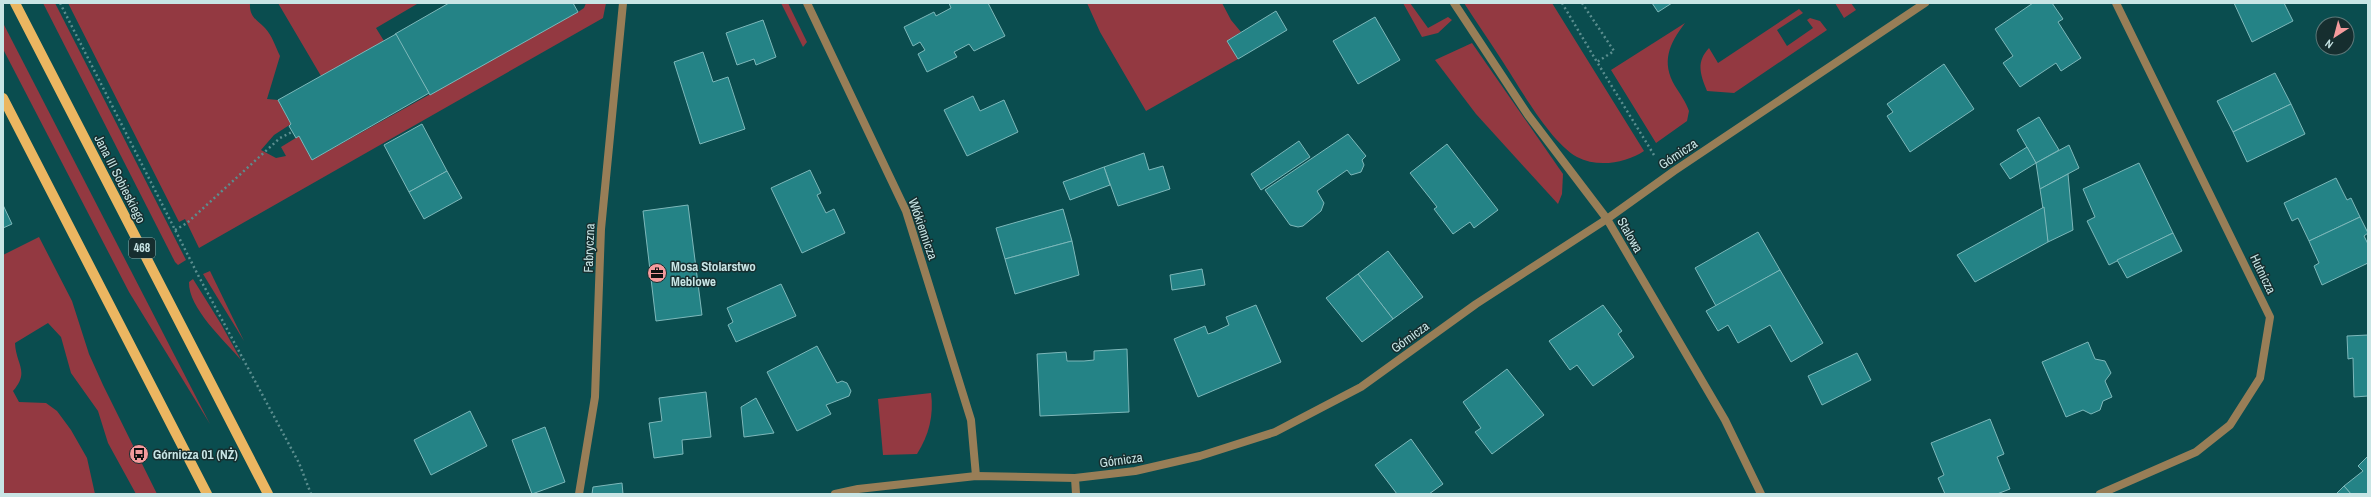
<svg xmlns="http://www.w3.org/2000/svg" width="2371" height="497" viewBox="0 0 2371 497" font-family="'Archivo Narrow',sans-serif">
<rect width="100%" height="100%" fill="#0a4d4f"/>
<g fill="#933941">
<polygon points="43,3 55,3 186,260 178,265 175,262"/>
<path d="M68 3H250C249 17 257 20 265 28 272 35 276 48 280 56L267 99 278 100 291 124 274 135 261 150 276 158 286 156 281 147 299 136 312 160 578 12 584 8 586 3H606L603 18 199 248 185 219 179 222Z"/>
<polygon points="278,3 417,3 417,4 376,28 384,41 321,76"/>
<polygon points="781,3 788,3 807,42 803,47"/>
<polygon points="1087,3 1222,3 1231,20 1241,32 1227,41 1238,59 1146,111 1100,32"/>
<polygon points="1403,3 1410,3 1428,28 1448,17 1452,20 1438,33 1422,37"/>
<path d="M1464 3H1552L1644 151C1626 163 1598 168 1577 157 1549 141 1519 86 1501 59 1489 40 1476 22 1464 3Z"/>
<polygon points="1835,3 1851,3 1856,10 1844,18"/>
<path d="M1799 9 1803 13 1777 30 1787 46 1813 28 1807 20 1810 18 1820 21 1827 30 1734 93 1707 91C1700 74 1696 62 1709 48L1718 63Z"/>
<polygon points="3,23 210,424 129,292 3,49"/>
<path d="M1685 23C1669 44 1661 62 1675 86 1680 94 1686 102 1689 111L1687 121 1656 143 1611 70Z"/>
<polygon points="1472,43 1563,174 1562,194 1558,204 1476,114 1435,60"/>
<path d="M39 237 72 301 89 354 103 385 157 494H136L108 443 98 411 71 373 61 337 48 323 15 343C16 365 30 371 13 391L19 402 46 403 57 411 71 430 87 458 95 494H3V255Z"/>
<polygon points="210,271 244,341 203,274"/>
<path d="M193 279 221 324 241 360C225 341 188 308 189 282Z"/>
<path d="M931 393C934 415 929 435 917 454L883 455 878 399Z"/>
</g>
<g fill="#248386" stroke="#7db8ba">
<polygon points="449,3 573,3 578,12 430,95 395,34"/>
<polygon points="949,3 988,3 1005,36 974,51 969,44 954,52 957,57 927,72 918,54 925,50 920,42 913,46 904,27 934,12 936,16 951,8"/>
<polygon points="1652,3 1672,3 1658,12"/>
<polygon points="2033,3 2052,3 2063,19 2058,22 2081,58 2061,71 2056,63 2020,87 2003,63 2013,56 1995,29"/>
<polygon points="2234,3 2284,3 2293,21 2252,42"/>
<polygon points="1276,11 1287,30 1238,59 1227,41"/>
<polygon points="1375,17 1400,60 1358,84 1333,41"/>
<polygon points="763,20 776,57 756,65 754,59 737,65 726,33"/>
<polygon points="396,34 429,93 312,160 299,136 296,138 289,126 291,124 278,100"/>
<polygon points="703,52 713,82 728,77 745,129 700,144 674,62"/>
<polygon points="1944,64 1974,109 1910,152 1887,116 1893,112 1887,104"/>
<polygon points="2275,73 2291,104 2233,132 2217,101"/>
<polygon points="973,96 980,111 1004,100 1018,132 967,156 944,110"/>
<polygon points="2291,104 2305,134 2247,162 2233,132"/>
<polygon points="2039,117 2059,150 2036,163 2017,130"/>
<polygon points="422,124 447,171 409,192 384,145"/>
<polygon points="1348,134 1366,156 1362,160 1364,165 1361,172 1351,175 1347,170 1317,191 1324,203 1321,211 1303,226 1298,227 1290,225 1265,190"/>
<polygon points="1299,141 1310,157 1261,190 1251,174"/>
<polygon points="1447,144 1498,210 1474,228 1470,222 1453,234 1434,209 1437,207 1410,173"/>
<polygon points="2069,145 2079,168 2040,189 2036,163"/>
<polygon points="2027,147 2036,163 2010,179 2000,164"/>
<polygon points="1144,153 1149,170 1163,166 1170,189 1118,206 1104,167"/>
<polygon points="2139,163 2173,233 2109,265 2087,221 2095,217 2083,189"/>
<polygon points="1104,167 1110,185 1070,200 1063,182"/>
<polygon points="810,170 821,193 817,195 826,213 834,209 845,233 802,253 771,188"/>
<polygon points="447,171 462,198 424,219 409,192"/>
<polygon points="2068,174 2073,230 2048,242 2040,189"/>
<polygon points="2336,178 2347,200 2351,198 2360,217 2309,241 2298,218 2292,221 2284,203"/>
<polygon points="3,205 12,224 3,228"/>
<polygon points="688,205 702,315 656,321 643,211"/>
<polygon points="2044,207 2048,242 1975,282 1957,255"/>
<polygon points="1063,209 1072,241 1005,259 996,228"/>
<polygon points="2360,217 2368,233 2364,236 2368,244 2368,263 2322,285 2314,266 2319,263 2309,241"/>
<polygon points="1758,232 1780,270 1716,306 1695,268"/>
<polygon points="2173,233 2182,251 2127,278 2117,260"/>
<polygon points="1072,241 1079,275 1015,294 1005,259"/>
<polygon points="1388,251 1423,297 1393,319 1358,274"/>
<polygon points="1202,269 1205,285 1172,290 1170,275"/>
<polygon points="1780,270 1823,343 1791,362 1770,325 1738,343 1728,325 1718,331 1706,311"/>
<polygon points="1358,274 1393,319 1362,342 1326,298"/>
<polygon points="781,284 796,316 736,342 728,325 733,322 727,308"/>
<polygon points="1256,305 1281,362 1198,397 1174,339 1205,326 1208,334 1214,332 1229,325 1226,317"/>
<polygon points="1603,305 1622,331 1618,334 1634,357 1593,386 1577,365 1570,370 1549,341"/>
<polygon points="2368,335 2368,396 2354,397 2353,358 2348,359 2347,336"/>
<polygon points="2088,342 2095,359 2105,361 2111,373 2105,381 2112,397 2103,401 2100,410 2091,414 2083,410 2066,417 2042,362"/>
<polygon points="817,346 837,383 842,381 847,383 851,391 849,396 826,405 831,414 797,431 767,372"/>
<polygon points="1127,349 1129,412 1040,416 1037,354 1066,352 1067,361 1084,361 1094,360 1094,351"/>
<polygon points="1857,353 1871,380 1822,405 1808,376"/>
<polygon points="1507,369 1544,415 1492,454 1475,432 1481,428 1463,402"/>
<polygon points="706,392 711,437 682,440 683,454 654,458 649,423 662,421 659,398"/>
<polygon points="756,398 774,433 744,437 741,407"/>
<polygon points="470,411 487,446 431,475 414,440"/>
<polygon points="1990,419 2004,454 1997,457 2010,489 1997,494 1945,494 1938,478 1944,475 1931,443"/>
<polygon points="545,427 565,482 532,494 512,440"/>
<polygon points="1411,439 1443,484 1429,494 1397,494 1375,465"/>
<polygon points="2368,456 2368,494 2351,494 2344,486 2363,471 2358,466"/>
<polygon points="622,483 623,494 592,494 593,487"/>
<polygon points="2344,486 2351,494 2336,494"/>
</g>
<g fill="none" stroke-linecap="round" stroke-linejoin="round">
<g stroke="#5b8e8f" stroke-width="2.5" stroke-dasharray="2 3" stroke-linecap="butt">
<polyline points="60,3 198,275 299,463 311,494"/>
<polyline points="1562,3 1597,62"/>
<polyline points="1582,3 1614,51 1597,62 1654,155"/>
<polyline points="175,230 187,223 280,138 292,132"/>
</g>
<polyline stroke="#987e57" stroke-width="8" points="579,494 595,397 601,229 623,3"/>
<g stroke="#987e57" stroke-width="8">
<polyline points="807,3 906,211 971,420 976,476"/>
<polyline points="1454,3 1528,115 1607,219 1725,420 1761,494"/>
<polyline points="1075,478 1076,494"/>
<polyline points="835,494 858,489 976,476 1075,478 1135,471 1200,456 1275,432 1361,387 1476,304 1607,219 1674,171 1925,3"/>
<polyline points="2100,494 2196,452 2230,425 2260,378 2270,317 2116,3"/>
</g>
<g stroke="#ebb661" stroke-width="10">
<polyline points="15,3 268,494"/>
<polyline points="3,98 207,494"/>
</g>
</g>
<defs>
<symbol id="office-disc" viewBox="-11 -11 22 22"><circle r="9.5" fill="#f59b9d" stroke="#162e2f"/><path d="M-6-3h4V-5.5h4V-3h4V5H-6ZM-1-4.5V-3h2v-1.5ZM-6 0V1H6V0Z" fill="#111"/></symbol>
<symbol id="bus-disc" viewBox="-11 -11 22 22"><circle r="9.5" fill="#f59b9d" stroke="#162e2f"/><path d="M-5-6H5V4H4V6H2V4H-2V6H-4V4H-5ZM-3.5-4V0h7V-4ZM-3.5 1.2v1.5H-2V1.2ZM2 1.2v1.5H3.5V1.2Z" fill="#111"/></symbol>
</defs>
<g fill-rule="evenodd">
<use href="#office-disc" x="646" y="262" width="22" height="22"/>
<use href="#bus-disc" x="128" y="443" width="22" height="22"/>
</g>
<g text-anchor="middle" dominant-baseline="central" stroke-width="3" stroke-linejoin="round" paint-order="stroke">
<rect fill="#162e2f" stroke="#93aeae" stroke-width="1" x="129" y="238" width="26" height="20" rx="3"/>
<g font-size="12" font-weight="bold" fill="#c8e5e5">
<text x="142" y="248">468</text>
</g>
<g font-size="13" fill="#c8e5e5" stroke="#162e2f">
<text transform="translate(1678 154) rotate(-34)">Górnicza</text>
<text transform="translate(120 179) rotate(63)">Jana III Sobieskiego</text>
<text transform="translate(923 229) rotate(71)">Włókiennicza</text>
<text transform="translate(1630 235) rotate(60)">Stalowa</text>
<text transform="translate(589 248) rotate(-88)">Fabryczna</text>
<text transform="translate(2263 274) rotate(64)">Hutnicza</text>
<text transform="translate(1410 337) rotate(-36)">Górnicza</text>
<text transform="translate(1121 460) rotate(-8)">Górnicza</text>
</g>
<g font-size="13" font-weight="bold" fill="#c8e5e5" stroke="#162e2f" text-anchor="start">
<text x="671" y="266">Mosa Stolarstwo<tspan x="671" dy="15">Meblowe</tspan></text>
<text x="153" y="454">Górnicza 01 (NŻ)</text>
</g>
</g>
<rect width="2371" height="497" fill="none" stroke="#c8e5e5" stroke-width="8"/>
<g transform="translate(2335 36) rotate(216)"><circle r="19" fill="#162e2f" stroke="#5d7778"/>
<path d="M0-3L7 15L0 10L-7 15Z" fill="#f59b9d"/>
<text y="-6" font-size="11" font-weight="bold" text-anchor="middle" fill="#c8e5e5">N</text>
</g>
</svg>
